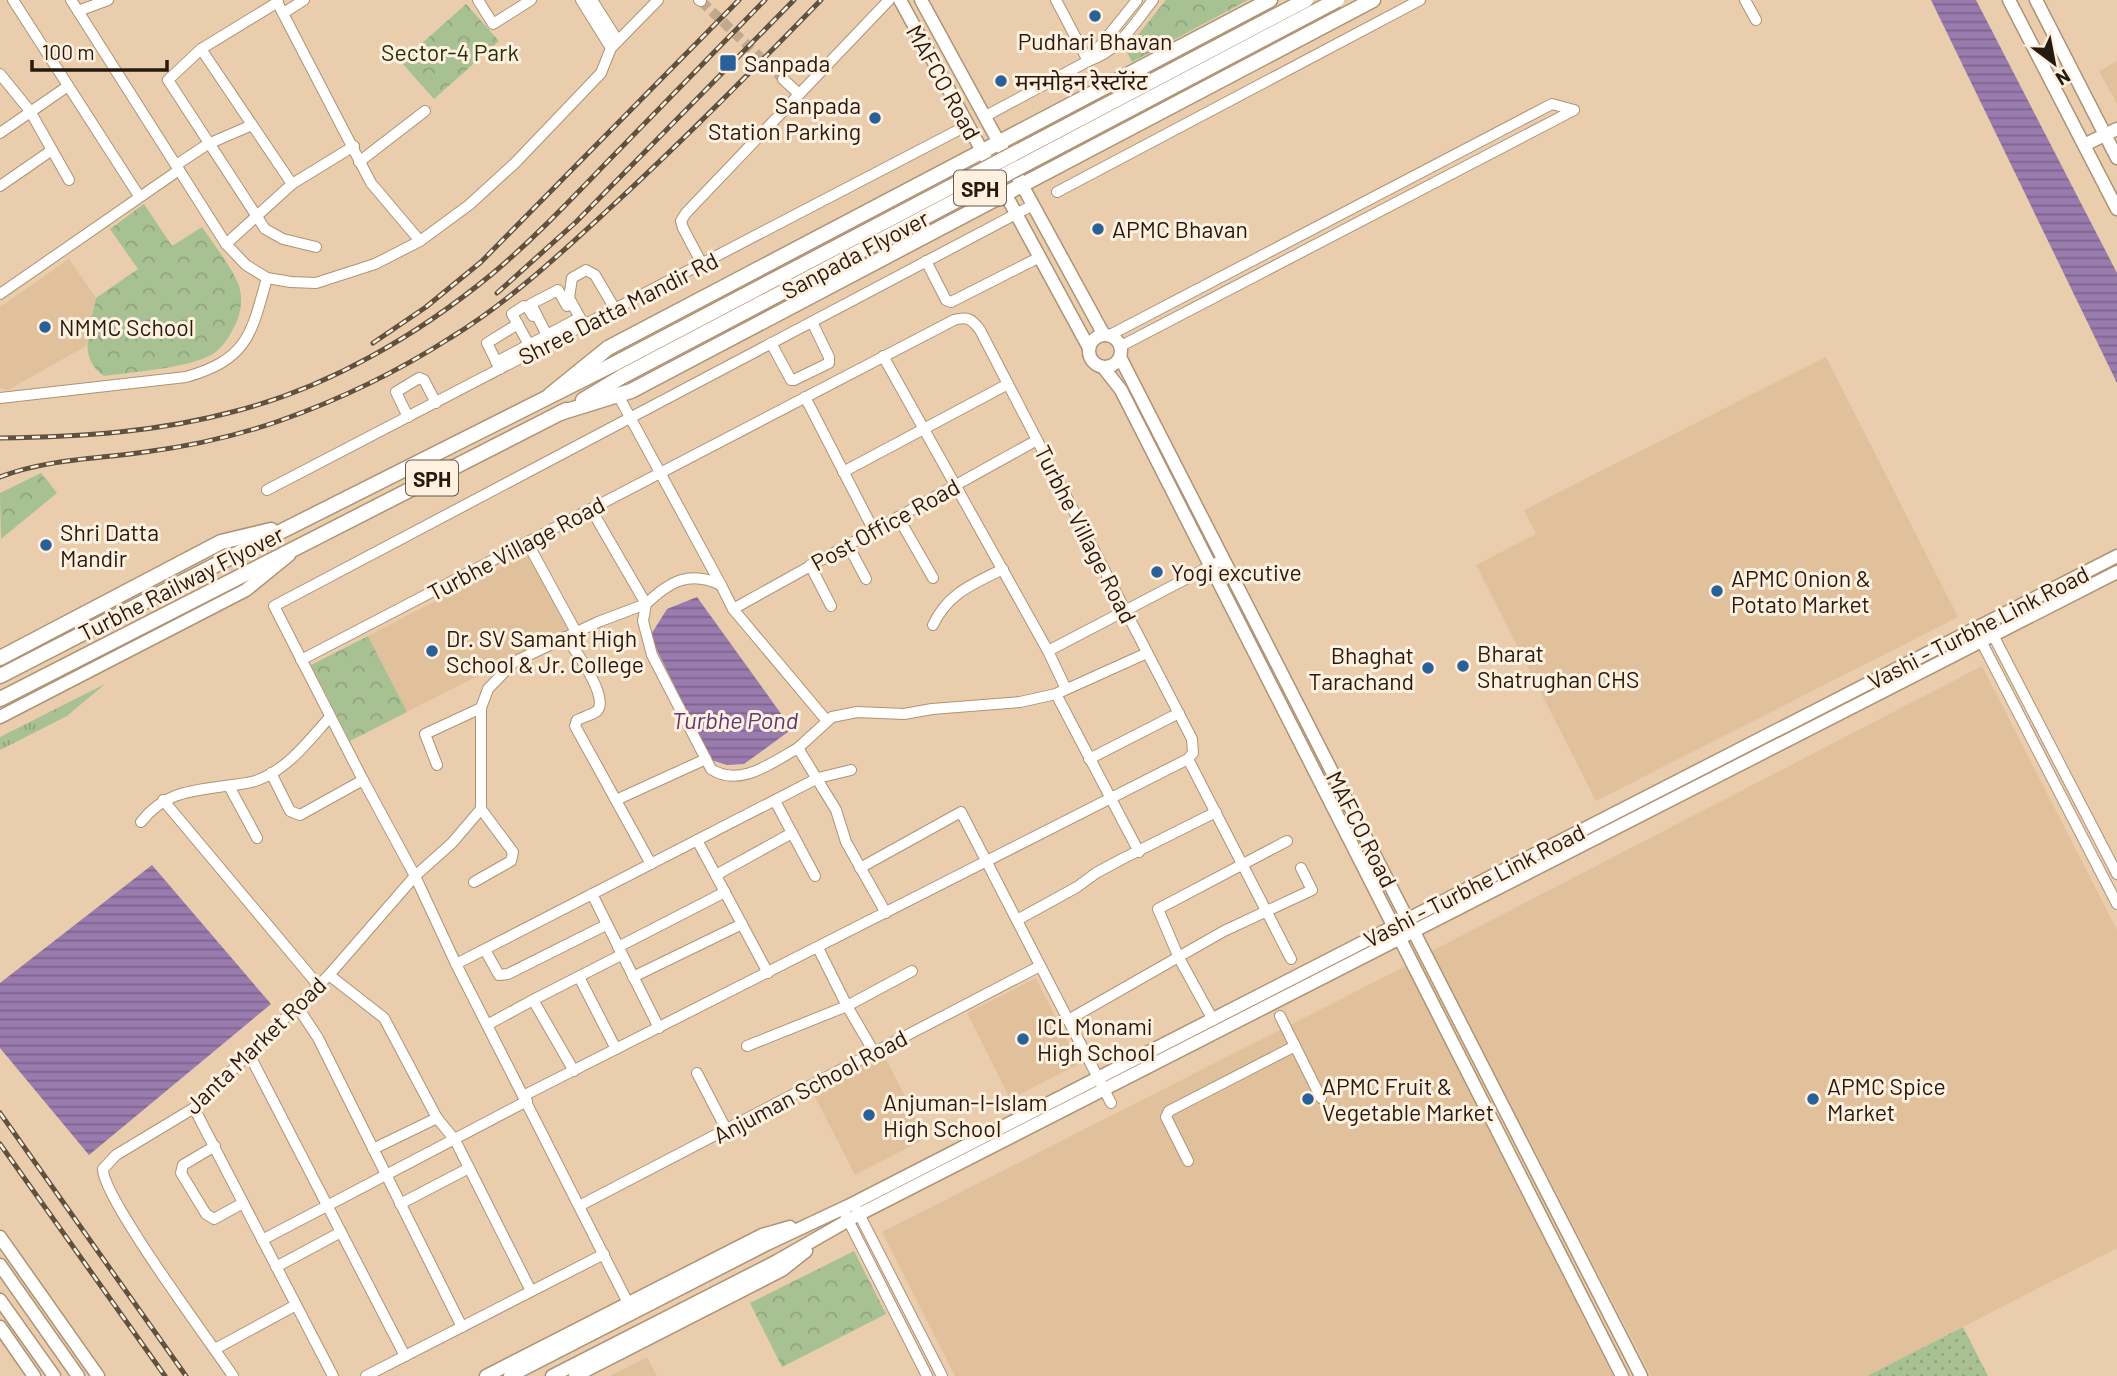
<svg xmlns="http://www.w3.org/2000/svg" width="2117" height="1376" viewBox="0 0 2117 1376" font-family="Barlow,'Noto Sans Devanagari',sans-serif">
<defs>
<pattern id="grass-tufts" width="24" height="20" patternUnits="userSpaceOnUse" patternTransform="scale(1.75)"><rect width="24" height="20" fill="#a7c193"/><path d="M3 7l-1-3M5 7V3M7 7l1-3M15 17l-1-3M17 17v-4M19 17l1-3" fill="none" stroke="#90a57e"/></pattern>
<pattern id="park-crowns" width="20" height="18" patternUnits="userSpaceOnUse" patternTransform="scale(1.75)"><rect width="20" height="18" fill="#a7c193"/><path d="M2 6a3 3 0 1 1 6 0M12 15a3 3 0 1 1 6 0" fill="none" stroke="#90a57e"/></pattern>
<pattern id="garden-dots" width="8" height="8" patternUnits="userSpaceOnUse" patternTransform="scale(1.75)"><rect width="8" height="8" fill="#a7c193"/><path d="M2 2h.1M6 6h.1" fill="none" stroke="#90a57e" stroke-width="1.8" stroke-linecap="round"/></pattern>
<pattern id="water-rules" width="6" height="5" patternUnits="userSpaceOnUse" patternTransform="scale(1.75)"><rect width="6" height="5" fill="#997bae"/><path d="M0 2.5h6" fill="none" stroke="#7d648c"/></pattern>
</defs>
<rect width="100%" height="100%" fill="#e9cdad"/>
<g fill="#e1c19b">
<polygon points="2117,61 2117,104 2099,71"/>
<polygon points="69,259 96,298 86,346 8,390 0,388 0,307"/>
<polygon points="1826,357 1958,617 1596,801 1476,565 1536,534 1524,510"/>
<polygon points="534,550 573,627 407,712 368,636"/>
<polygon points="1982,666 2117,930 2117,1248 1867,1376 1651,1376 1432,951"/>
<polygon points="1406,966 1613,1376 955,1376 882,1232"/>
<polygon points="1036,978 1079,1064 1010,1099 967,1013"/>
<polygon points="884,1055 926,1138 855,1175 812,1091"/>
<polygon points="647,1357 657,1376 610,1376"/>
</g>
<polygon fill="url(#grass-tufts)" points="105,684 67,716 0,750 0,737"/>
<g fill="url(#park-crowns)">
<polygon points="1166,0 1248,0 1132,62 1126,50"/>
<polygon points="466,4 499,41 434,99 401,62"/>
<path d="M144 204 172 246 202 227C212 242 234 270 239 286 243 298 241 312 236 323 231 333 226 343 218 350 199 368 131 372 104 376 76 358 91 324 96 298L138 269 110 229Z"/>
<polygon points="41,473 57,493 1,539 0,493"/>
<polygon points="368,636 407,712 350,741 311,665"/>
<polygon points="854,1251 886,1314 782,1367 750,1303"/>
</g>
<polygon fill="url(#garden-dots)" points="1963,1327 1988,1376 1867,1376"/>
<g fill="url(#water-rules)">
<polygon points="1931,0 1976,0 2117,273 2117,383"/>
<polygon points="697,597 792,729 744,764 727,765 711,760 650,636 667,609"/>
<polygon points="152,865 271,1004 89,1155 0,1048 0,983"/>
</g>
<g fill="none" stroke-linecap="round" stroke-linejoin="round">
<polyline stroke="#c2a98d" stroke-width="10" stroke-dasharray="10 5" stroke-linecap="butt" points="701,1 783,79"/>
<defs>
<g id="minor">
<polyline points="13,0 139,196"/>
<polyline points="71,0 226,244 246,265 267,278 291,282 316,283 375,264 420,241 469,205 515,163 601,73 611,48 658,0"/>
<polyline points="276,0 371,183 420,241"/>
<polyline points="478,0 493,24 531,0"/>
<polyline points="581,0 611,48"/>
<polyline points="592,0 618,41"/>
<polyline points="699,0 701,1"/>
<polyline points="1056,0 1088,61"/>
<polyline points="1745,0 1756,20"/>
<polyline points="278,2 201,49 168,80 265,229 283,239 316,247"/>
<polyline points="78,11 108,0"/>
<polyline points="285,12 304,0"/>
<polyline points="201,49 292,184"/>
<polyline points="1088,61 1137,0"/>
<polyline points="0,74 30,111 69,180"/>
<polyline points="783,79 799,94"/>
<path d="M984 117 1088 61C1119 51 1134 24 1153 0"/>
<polyline points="0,133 68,86"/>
<polyline points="359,162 425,111"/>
<polyline points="176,165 208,144 252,125"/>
<polyline points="0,186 52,150"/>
<polyline points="1057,192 1420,0"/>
<polyline points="226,244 292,184 354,146"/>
<polyline points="926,261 946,300 951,302 1040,257"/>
<polyline points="702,264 683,228 681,221 686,213 889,0"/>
<polyline points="0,294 179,170"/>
<polyline points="533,316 528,308 524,306 512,314 533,352"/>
<polyline points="584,325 569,298 572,278 586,270 595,275 615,309"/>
<polyline points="547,335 575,320"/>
<polyline points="1110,335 1552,104 1574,110"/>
<polyline points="551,343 531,304 558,290 567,306"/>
<polyline points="771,343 791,380 794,380 829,363 829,357 812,322"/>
<polyline points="1121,346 1574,110"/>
<polyline points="883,356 1048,651 1066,689 1056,694 1139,852"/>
<polyline points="496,362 544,337"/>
<polyline points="500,369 487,343 518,324"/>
<polyline points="618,395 721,585"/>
<polyline points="805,397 874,531"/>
<path d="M0 398 186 377C248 359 251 335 267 278"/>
<polyline points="408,417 396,392 419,378 424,380 436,403"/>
<polyline points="843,472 1008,384"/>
<polyline points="267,490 968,125"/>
<polyline points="898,517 933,578"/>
<polyline points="527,542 576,632"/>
<polyline points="848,545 866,579"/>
<polyline points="810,565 831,606"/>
<polyline points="733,609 1037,440"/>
<path d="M933 625C948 593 973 584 1003 569"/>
<polyline points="1989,632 1993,635 2117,874"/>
<polyline points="1981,636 1981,641 2117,904"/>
<path d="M565 637C575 649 610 698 597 711 592 715 583 717 577 720L575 726 651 864"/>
<polyline points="1048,651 1224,559"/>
<path d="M301 660 954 320C967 316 972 319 980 330L1192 739 1193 753 1188 759 523 1096"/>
<path d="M798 748C771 763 740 788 711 769L652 655 643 621 646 604C670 581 690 570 721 585L733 609 827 721"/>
<polyline points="1089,759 1179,713"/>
<polyline points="1188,759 1291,959"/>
<polyline points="437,765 425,734 481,708"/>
<polyline points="271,773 290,811 300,815 363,780"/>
<polyline points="229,786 257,838"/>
<polyline points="163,800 318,985"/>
<polyline points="616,800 706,759"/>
<polyline points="775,801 815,876"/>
<path d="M141 822C166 790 194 791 232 785 240 784 250 783 258 780 288 769 310 739 330 717"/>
<polyline points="697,840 768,973"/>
<polyline points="860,868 961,812 1111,1103"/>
<polyline points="716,875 792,833"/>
<polyline points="474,882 511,861 513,852 481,809"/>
<polyline points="592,894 659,1028"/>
<polyline points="886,913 846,842 836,810 798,748 832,717 857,712 904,714 932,709 1020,702 1056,694 1147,653"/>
<polyline points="1017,920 1077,887 1096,873 1122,859 1216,812"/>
<polyline points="618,947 725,892"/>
<polyline points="818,948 847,1006 874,1052"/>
<polyline points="485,950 499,975 508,974 606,925"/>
<polyline points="456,964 818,778 851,770"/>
<polyline points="329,975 384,1018 437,1118 455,1140 531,1291"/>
<polyline points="579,977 616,1049"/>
<polyline points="633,977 742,924"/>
<polyline points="297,1006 318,1038 462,1327"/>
<polyline points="1280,1016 1321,1098"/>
<polyline points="1068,1020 1224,931 1312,890 1301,868"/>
<polyline points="1213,1020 1179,958 1158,909 1287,841"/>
<polyline points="487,1025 533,1000"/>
<polyline points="747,1046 847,1006 912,971"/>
<polyline points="249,1054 405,1356"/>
<polyline points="574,1071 533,1000 621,955"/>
<polyline points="697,1073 726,1129"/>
<polyline points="194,1108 333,1376"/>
<polyline points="215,1146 183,1165 181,1173 206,1214 214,1219 243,1203"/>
<polyline points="373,1149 437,1118"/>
<polyline points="1188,1161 1166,1117 1169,1111 1295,1046"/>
<polyline points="400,1204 469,1168"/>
<polyline points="579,1206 1040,966"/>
<polyline points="857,1210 942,1376"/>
<polyline points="845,1214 927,1376"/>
<polyline points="262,1240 527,1101"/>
<polyline points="276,1267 341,1232"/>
<polyline points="628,1303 456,964 415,876 363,780 274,606 1033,205"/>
<polyline points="215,1349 296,1305"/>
<path d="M233 1376C211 1343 102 1197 103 1169L116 1155 194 1108 329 975 415 876 452 843 481 809V708L488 689 514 662 598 622 646 604 591 509"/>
<polyline points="366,1376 604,1254"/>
</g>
<g id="major">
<polyline points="900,0 1089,348"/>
<polyline points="921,0 1104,335"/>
<polyline points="2009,0 2117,209"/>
<polyline points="2036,0 2117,158"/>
<polyline points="2084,145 2117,129"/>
<circle cx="1105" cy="351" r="16"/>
<polyline points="1120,357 1641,1376"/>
<polyline points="1103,367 1121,390 1622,1376"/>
<polyline points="0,717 246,590 289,555"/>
<polyline points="0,1237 98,1376"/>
<polyline points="0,1265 78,1376"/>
<polyline points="0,1300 54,1376"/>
<polyline points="0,1327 34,1376"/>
<polyline points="486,1376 762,1235 790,1227"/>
<polyline points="510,1376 767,1244 848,1206 2117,556"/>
<polyline points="552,1376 777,1261 854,1217 2117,572"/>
<polyline points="575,1376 782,1270 806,1251"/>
</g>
<g id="highway">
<polyline points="550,395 608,348 1270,0"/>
<polyline points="583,400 623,376"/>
<polyline points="560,413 631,391 1373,0"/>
<polyline points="0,658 221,542 271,530"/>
<polyline points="0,676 264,540 616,363"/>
<polyline points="0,699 566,410"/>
</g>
</defs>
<use href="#minor" stroke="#ae9375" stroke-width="12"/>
<use href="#major" stroke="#ae9375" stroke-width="15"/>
<use href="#highway" stroke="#ae9375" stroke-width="17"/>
<use href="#minor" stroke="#fff" stroke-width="10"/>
<use href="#major" stroke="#fff" stroke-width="12"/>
<use href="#highway" stroke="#fff" stroke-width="14"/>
<defs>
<g id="rail">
<polyline points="497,293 576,222 794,0"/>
<polyline points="373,343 426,307 481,262 739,0"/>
<path d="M0 438C80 437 159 432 236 411 329 387 418 335 492 274 535 238 574 196 613 156 664 104 714 52 765 0"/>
<path d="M0 477C47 459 96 459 145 452 191 446 236 436 279 421 339 400 397 372 450 338 509 302 560 254 610 208 683 141 752 71 821 0"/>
<polyline points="0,1113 186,1376"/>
<polyline points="0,1144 165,1376"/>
</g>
</defs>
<use href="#rail" stroke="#60513e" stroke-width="5"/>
<use href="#rail" stroke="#fff0e0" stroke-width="2.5" stroke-dasharray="8" stroke-linecap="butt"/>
<defs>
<g id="highway-bridge">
<polyline points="616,363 1306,0"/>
<polyline points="623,376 1337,0"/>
</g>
</defs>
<use href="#highway-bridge" stroke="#ae9375" stroke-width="17" stroke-linecap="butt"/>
<use href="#highway-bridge" stroke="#fff" stroke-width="14"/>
</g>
<g fill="#296098" stroke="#fff0e0" stroke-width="2.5">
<circle cx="1095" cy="16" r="7"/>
<rect x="719" y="54" width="18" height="18" rx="3.5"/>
<circle cx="1001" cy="81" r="7"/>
<circle cx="875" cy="118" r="7"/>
<circle cx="1098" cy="229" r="7"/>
<circle cx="45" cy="327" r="7"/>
<circle cx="46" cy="545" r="7"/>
<circle cx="1157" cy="572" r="7"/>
<circle cx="1717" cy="591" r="7"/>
<circle cx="432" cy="651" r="7"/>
<circle cx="1463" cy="666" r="7"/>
<circle cx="1428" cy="668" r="7"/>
<circle cx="1023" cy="1039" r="7"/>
<circle cx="1308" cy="1099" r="7"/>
<circle cx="1813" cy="1099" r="7"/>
<circle cx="869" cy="1115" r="7"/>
</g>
<g text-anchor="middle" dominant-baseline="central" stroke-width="6" stroke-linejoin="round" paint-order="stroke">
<g fill="#fff0e0" stroke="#665a4d" stroke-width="2">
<rect x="954" y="170.5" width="52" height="35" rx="5"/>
<rect x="406" y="460.5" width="52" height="35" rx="5"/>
</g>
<g font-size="21" font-weight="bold" fill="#241a0e">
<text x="980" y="188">SPH</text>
<text x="432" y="478">SPH</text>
</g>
<g font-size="23" fill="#241a0e" stroke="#fff0e0" text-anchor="start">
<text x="1095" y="41" text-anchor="middle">Pudhari Bhavan</text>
<text x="744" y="63">Sanpada</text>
<text x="1015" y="81">मनमोहन रेस्टॉरंट</text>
<text x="861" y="105" text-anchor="end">Sanpada<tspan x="861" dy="26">Station Parking</tspan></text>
<text x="1112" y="229">APMC Bhavan</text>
<text x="59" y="327">NMMC School</text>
<text x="60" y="532">Shri Datta<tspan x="60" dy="26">Mandir</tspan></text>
<text x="1171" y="572">Yogi excutive</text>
<text x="1731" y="578">APMC Onion &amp;<tspan x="1731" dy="26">Potato Market</tspan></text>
<text x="446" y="638">Dr. SV Samant High<tspan x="446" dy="26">School &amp; Jr. College</tspan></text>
<text x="1477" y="653">Bharat<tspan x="1477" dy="26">Shatrughan CHS</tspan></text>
<text x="1414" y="655" text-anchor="end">Bhaghat<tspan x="1414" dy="26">Tarachand</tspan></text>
<text x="1037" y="1026">ICL Monami<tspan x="1037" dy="26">High School</tspan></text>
<text x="1322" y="1086">APMC Fruit &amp;<tspan x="1322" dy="26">Vegetable Market</tspan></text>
<text x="1827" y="1086">APMC Spice<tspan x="1827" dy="26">Market</tspan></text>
<text x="883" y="1102">Anjuman-I-Islam<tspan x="883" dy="26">High School</tspan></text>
</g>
<g font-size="23" fill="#20330b" stroke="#fff0e0">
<text x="450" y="52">Sector-4 Park</text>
</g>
<g font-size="23" fill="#241a0e" stroke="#fff0e0">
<text transform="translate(944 82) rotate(61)">MAFCO Road</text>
<text transform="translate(855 254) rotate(-28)">Sanpada Flyover</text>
<text transform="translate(618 308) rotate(-27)">Shree Datta Mandir Rd</text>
<text transform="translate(885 524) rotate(-29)">Post Office Road</text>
<text transform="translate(1086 534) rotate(63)">Turbhe Village Road</text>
<text transform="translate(516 548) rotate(-28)">Turbhe Village Road</text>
<text transform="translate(181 583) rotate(-27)">Turbhe Railway Flyover</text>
<text transform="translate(1978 627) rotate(-27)">Vashi - Turbhe Link Road</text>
<text transform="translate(1362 829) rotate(63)">MAFCO Road</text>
<text transform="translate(1474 885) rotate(-27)">Vashi - Turbhe Link Road</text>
<text transform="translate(255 1045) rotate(-44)">Janta Market Road</text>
<text transform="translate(810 1086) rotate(-28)">Anjuman School Road</text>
</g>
<g font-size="24" font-style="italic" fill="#5f3777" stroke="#fff0e0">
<text x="735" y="719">Turbhe Pond</text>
</g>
</g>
<g transform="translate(2054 63) rotate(148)" stroke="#fff0e0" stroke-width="5" paint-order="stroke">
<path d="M0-5L12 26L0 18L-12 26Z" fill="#241a0e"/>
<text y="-10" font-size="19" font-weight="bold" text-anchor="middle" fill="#241a0e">N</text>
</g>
<path d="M32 60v10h135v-10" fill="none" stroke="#241a0e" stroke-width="3.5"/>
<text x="42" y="60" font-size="21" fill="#241a0e" stroke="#fff0e0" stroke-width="5" paint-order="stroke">100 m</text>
</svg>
